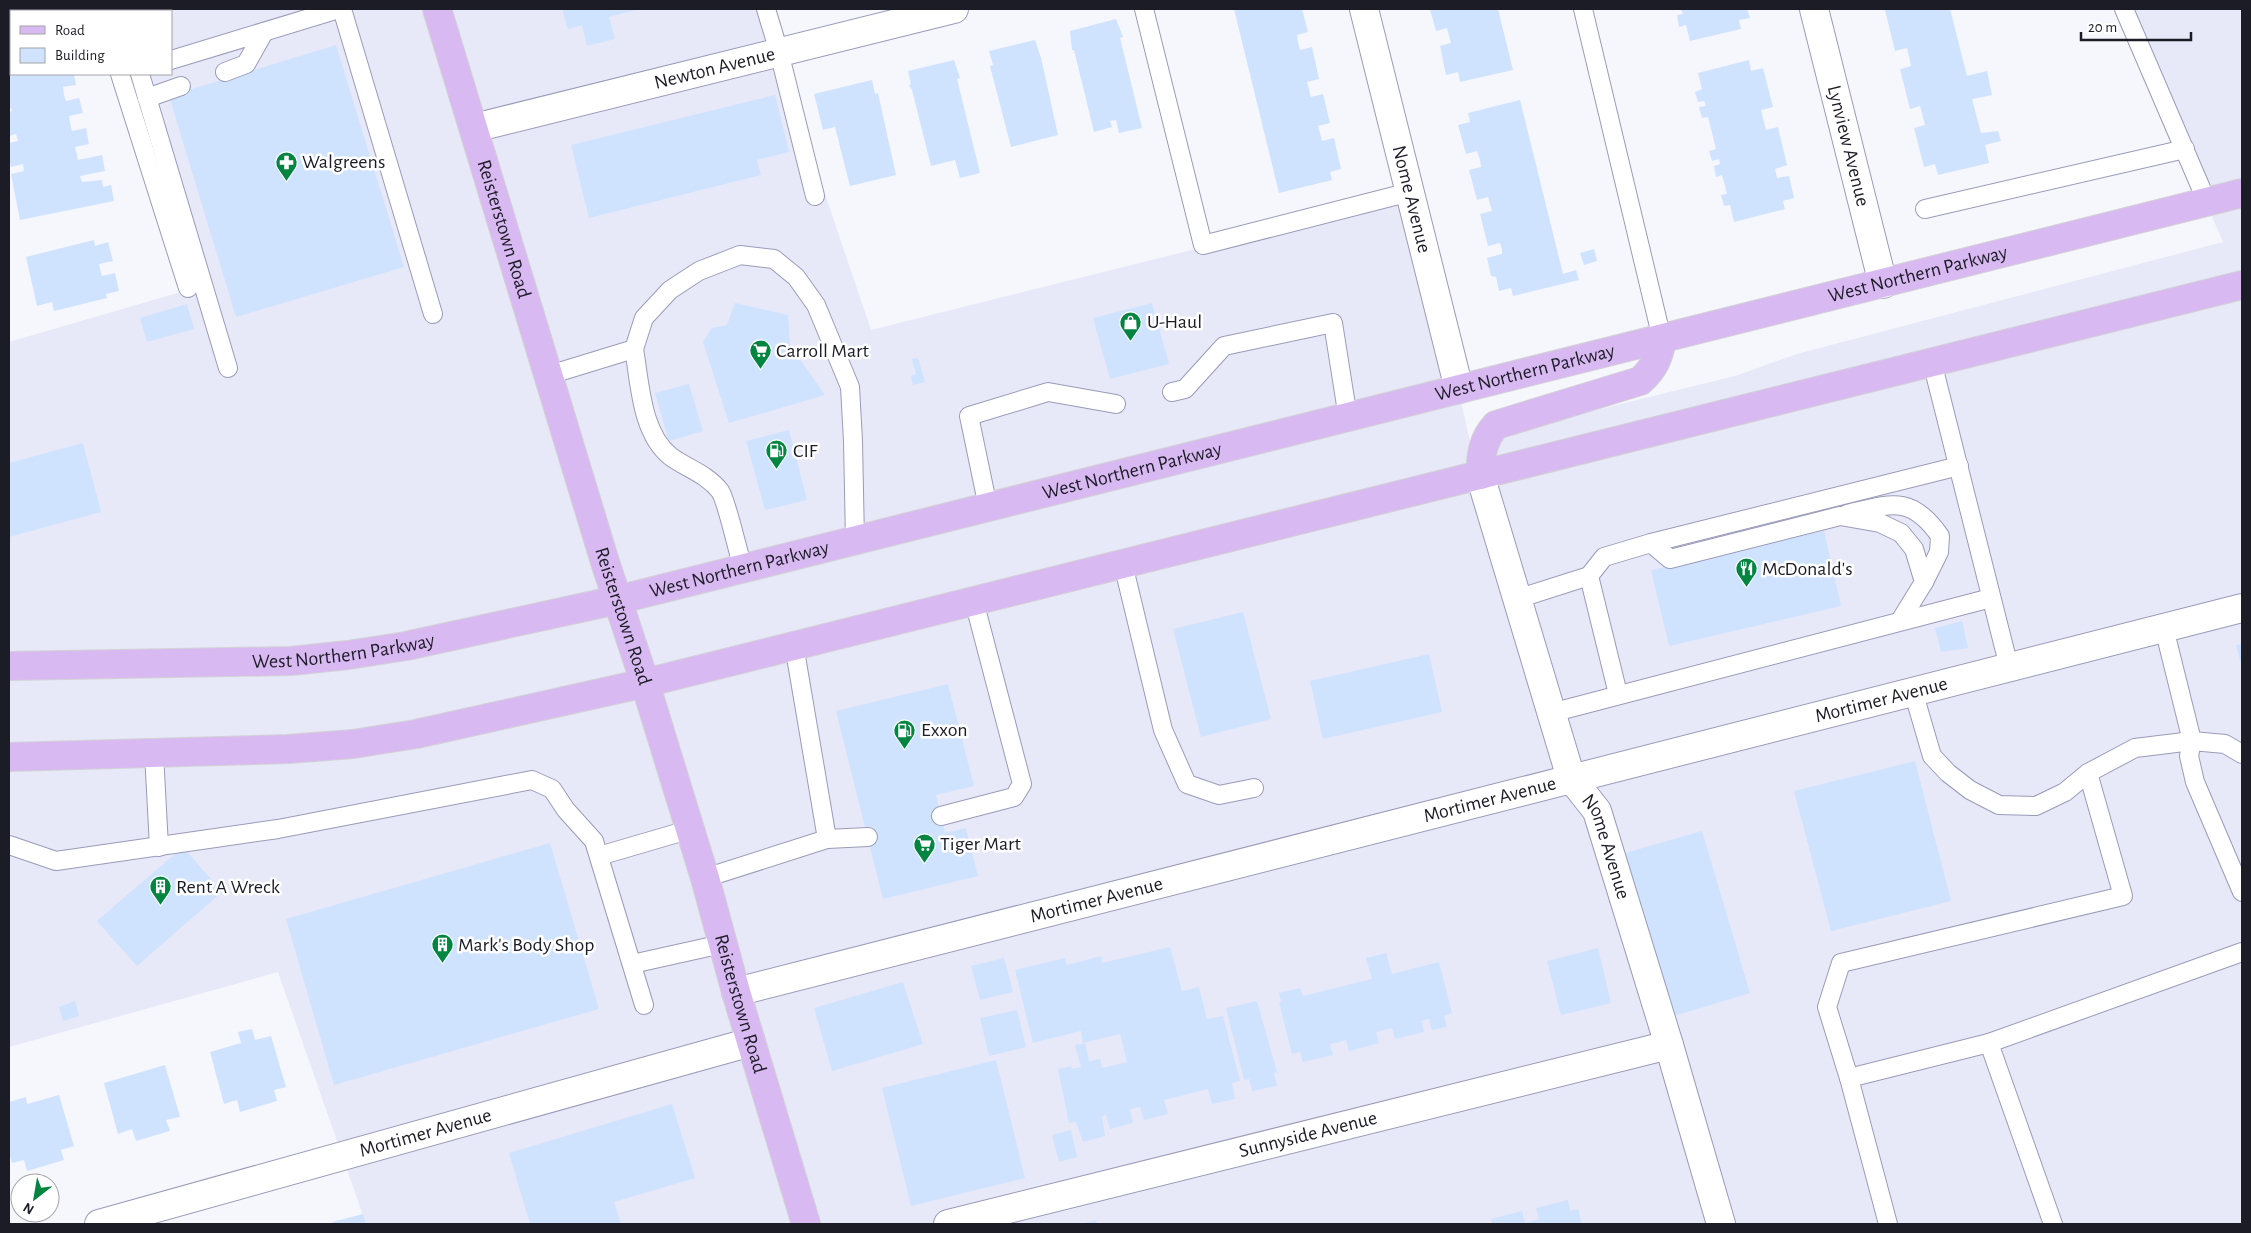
<svg xmlns="http://www.w3.org/2000/svg" width="2251" height="1233" viewBox="0 0 2251 1233" font-family="'Alegreya Sans',sans-serif">
<rect width="100%" height="100%" fill="#f6f6fd"/>
<polygon fill="#e7e8f8" points="102,9 766,9 790,91 871,330 1192,250 1228,233 1411,189 1470,441 1735,376 1797,354 2223,242 2123,9 2242,9 2242,1224 366,1224 278,972 9,1047 9,342 188,290 122,74 171,74 171,11 103,11"/>
<g fill="#d0e3fe">
<polygon points="9,9 36,9 11,11 11,15 9,16"/>
<polygon points="562,9 639,9 609,17 615,39 587,46 582,25 568,29"/>
<polygon points="1234,9 1302,9 1308,32 1297,35 1298,42 1300,50 1312,47 1319,79 1307,82 1311,97 1323,94 1330,123 1318,126 1322,141 1334,138 1341,169 1330,172 1332,180 1279,193"/>
<polygon points="1430,9 1498,9 1513,70 1460,82 1458,72 1446,75 1440,46 1451,43 1449,36 1447,28 1436,31"/>
<polygon points="1681,9 1747,9 1750,18 1739,20 1741,29 1690,41 1686,25 1679,27 1677,15 1683,14"/>
<polygon points="1891,9 1950,9 1967,76 1987,71 1992,95 1972,99 1981,133 1998,131 2001,141 1985,145 1989,163 1938,175 1935,164 1924,167 1914,128 1925,125 1920,106 1910,109 1900,69 1911,66 1907,48 1895,51 1885,10"/>
<polygon points="1116,19 1123,37 1120,38 1142,128 1119,133 1116,120 1110,121 1112,127 1094,132 1074,50 1072,50 1070,31"/>
<polygon points="1035,40 1041,58 1058,135 1011,147 990,66 993,65 989,51"/>
<polygon points="336,45 404,267 236,317 169,96"/>
<polygon points="11,50 11,74 74,74 76,85 63,87 64,95 66,101 79,98 83,113 69,116 70,123 72,131 86,128 89,144 75,147 78,160 102,155 105,171 80,176 82,182 102,180 103,187 111,185 114,201 20,220 11,174 24,171 23,164 11,167 9,158 9,143 18,141 16,134 9,136 9,112 12,111 9,104 9,51"/>
<polygon points="954,60 960,78 957,79 980,173 960,178 955,160 931,166 912,90 909,85 911,84 908,71"/>
<polygon points="1749,60 1751,71 1763,68 1773,107 1761,110 1766,130 1778,127 1787,165 1775,169 1777,178 1789,176 1794,198 1783,201 1785,209 1734,222 1730,205 1724,206 1721,195 1727,194 1722,175 1716,177 1714,166 1720,164 1719,159 1712,161 1709,151 1716,149 1708,117 1702,118 1699,107 1706,106 1704,101 1698,102 1695,92 1702,89 1698,73"/>
<polygon points="872,80 875,94 878,93 896,175 850,186 835,127 823,130 814,94"/>
<polygon points="775,95 789,152 757,160 761,175 589,218 571,145"/>
<polygon points="1520,100 1563,274 1576,270 1579,280 1513,296 1511,288 1499,291 1496,277 1491,276 1487,258 1502,254 1502,250 1500,243 1488,246 1480,214 1492,211 1488,197 1477,200 1469,170 1481,167 1480,160 1477,151 1466,154 1458,125 1470,122 1468,113"/>
<polygon points="94,240 95,246 108,242 113,261 99,264 100,269 102,276 115,273 119,291 106,294 107,298 54,311 52,302 37,306 26,257"/>
<polygon points="1594,249 1597,261 1584,265 1580,253"/>
<polygon points="735,303 788,315 790,345 825,395 729,423 703,342 712,328 727,325"/>
<polygon points="1152,303 1169,364 1110,379 1093,318"/>
<polygon points="187,304 194,329 147,342 140,318"/>
<polygon points="918,358 925,382 913,385 911,376 916,374 912,359"/>
<polygon points="689,384 703,431 669,441 655,393"/>
<polygon points="789,430 807,500 765,510 746,441"/>
<polygon points="83,443 101,512 9,537 9,463"/>
<polygon points="1824,531 1841,606 1669,646 1651,570"/>
<polygon points="1243,612 1271,719 1201,737 1173,629"/>
<polygon points="1962,621 1968,648 1941,652 1935,628"/>
<polygon points="2242,644 2242,668 2236,645"/>
<polygon points="1429,654 1442,712 1323,739 1310,681"/>
<polygon points="948,684 974,786 936,795 945,833 966,828 978,876 883,899 836,711"/>
<polygon points="1915,761 1951,901 1831,931 1794,791"/>
<polygon points="1702,831 1750,993 1674,1016 1625,853"/>
<polygon points="550,843 599,1009 334,1085 286,919"/>
<polygon points="183,847 222,892 137,966 97,921"/>
<polygon points="1170,947 1182,991 1199,987 1207,1019 1223,1016 1240,1081 1232,1083 1235,1099 1212,1104 1208,1089 1164,1100 1168,1114 1144,1120 1140,1107 1130,1109 1133,1123 1110,1129 1106,1115 1102,1116 1105,1136 1083,1142 1076,1122 1069,1123 1058,1069 1071,1066 1072,1069 1081,1067 1075,1045 1085,1043 1089,1061 1100,1059 1102,1068 1127,1062 1120,1034 1083,1043 1081,1031 1033,1043 1015,970 1065,958 1067,965 1101,956 1102,963"/>
<polygon points="1598,948 1611,1003 1561,1015 1547,961"/>
<polygon points="1386,953 1392,974 1439,962 1452,1013 1444,1016 1447,1027 1432,1030 1429,1019 1421,1021 1424,1032 1395,1039 1392,1028 1376,1032 1379,1043 1349,1051 1346,1040 1339,1042 1330,1044 1333,1055 1303,1062 1300,1052 1292,1054 1279,1002 1281,1002 1279,993 1300,988 1303,996 1372,979 1366,958"/>
<polygon points="1004,958 1013,992 980,1000 971,966"/>
<polygon points="903,982 923,1044 832,1071 814,1008"/>
<polygon points="75,1001 79,1016 63,1021 59,1007"/>
<polygon points="1257,1001 1277,1072 1274,1073 1277,1086 1252,1091 1249,1079 1244,1080 1226,1008"/>
<polygon points="1017,1010 1026,1047 989,1056 980,1018"/>
<polygon points="252,1029 255,1040 271,1036 286,1087 274,1090 277,1101 240,1112 237,1100 224,1104 210,1052 241,1043 238,1032"/>
<polygon points="996,1060 1025,1178 911,1206 882,1088"/>
<polygon points="165,1065 180,1117 166,1120 170,1131 136,1141 132,1129 118,1134 104,1083"/>
<polygon points="59,1095 74,1146 61,1150 64,1160 27,1171 24,1160 12,1163 9,1153 9,1102 26,1097 27,1104"/>
<polygon points="672,1104 695,1178 614,1202 621,1224 530,1224 509,1153"/>
<polygon points="1071,1130 1077,1157 1059,1162 1052,1135"/>
<polygon points="1568,1200 1570,1211 1578,1209 1582,1224 1492,1224 1491,1219 1522,1211 1525,1223 1539,1219 1536,1208"/>
<polygon points="363,1214 366,1224 333,1224 332,1222"/>
<polygon points="1096,1220 1097,1224 1080,1224"/>
</g>
<g fill="none" stroke-linecap="round" stroke-linejoin="round">
<defs>
<g id="lane">
<polyline points="99,9 100,11"/>
<polyline points="342,9 433,314"/>
<polyline points="766,9 779,52 815,196"/>
<polyline points="1144,9 1203,245 1410,192"/>
<polyline points="1583,9 1662,339"/>
<polyline points="2124,9 2207,202"/>
<polyline points="171,60 339,9"/>
<polyline points="225,72 246,64 264,32"/>
<polyline points="120,74 188,288"/>
<polyline points="140,74 228,368"/>
<polyline points="147,98 181,86"/>
<polyline points="1925,209 2185,149"/>
<path d="M634 349C640 383 641 432 670 456 686 468 707 474 720 491 727 501 738 553 743 568"/>
<polyline points="1932,362 2009,667"/>
<polyline points="549,375 634,349 644,318 670,290 699,271 740,255 774,259 796,277 816,305 850,387 853,441 855,540"/>
<polyline points="1172,392 1185,389 1224,346 1333,323 1348,418"/>
<polyline points="988,507 969,416 1048,392 1116,404"/>
<path d="M1847 514C1890 504 1911 494 1940 536L1939 552 1924 582"/>
<polyline points="1651,543 1670,559 1840,516 1880,523 1901,533 1914,549 1924,582 1900,621"/>
<polyline points="1123,564 1163,730 1187,784 1219,795 1254,788"/>
<polyline points="1589,576 1618,694"/>
<polyline points="1517,599 1589,576 1604,557 1651,543 1959,466"/>
<polyline points="1913,691 1932,756 1948,773 1970,790 1999,805 2036,806 2065,792 2088,773 2135,748 2192,741 2164,628"/>
<polyline points="1551,713 1991,598"/>
<polyline points="154,753 159,847"/>
<polyline points="2242,754 2225,744 2192,741 2189,756 2195,782 2242,892"/>
<polyline points="941,816 1014,797 1022,784 974,601"/>
<polyline points="827,839 868,837"/>
<polyline points="9,845 56,861 278,829 532,780 552,789 566,810 594,841 644,1005"/>
<polyline points="599,856 688,830"/>
<polyline points="705,878 827,839 794,645"/>
<polyline points="632,964 722,944"/>
<polyline points="1989,1043 1849,1078 1827,1007 1841,963 2123,896 2088,773"/>
<polyline points="1849,1078 1888,1224"/>
<polyline points="2053,1224 1989,1043 2242,952"/>
</g>
<g id="street">
<path id="s1" d="M1364 9 1459 389"/>
<path id="s2" d="M1814 9 1883 284"/>
<path id="s3" d="M474 128 954 9"/>
<path id="s4" d="M1480 475 1571 778 1597 811 1669 1045 1721 1224"/>
<path id="s5" d="M736 992 2242 608"/>
<path id="s6" d="M99 1224 751 1042"/>
<path id="s7" d="M948 1224 1669 1045"/>
</g>
<g id="primary">
<path id="s8" d="M437 9 605 562 645 683 705 878 736 992 806 1224"/>
<path d="M1480 475C1481 456 1482 440 1496 425L1640 381C1654 369 1659 357 1662 339"/>
<path id="s9" d="M9 666 291 661 348 655 406 646 617 600 2242 193"/>
<polyline points="9,757 288,749 353,744 416,734 645,683 2242,285"/>
</g>
</defs>
<use href="#lane" stroke="#9a9bb9" stroke-width="20"/>
<use href="#street" stroke="#9a9bb9" stroke-width="30"/>
<use href="#primary" stroke="#d2d2d4" stroke-width="30"/>
<use href="#lane" stroke="#fff" stroke-width="18"/>
<use href="#street" stroke="#fff" stroke-width="28"/>
<use href="#primary" stroke="#d9b9f1" stroke-width="28"/>
</g>
<defs>
<symbol id="pharmacy-pin" viewBox="-11 -11 22 30"><path d="M0 17L-7.5 6A9.5 9.5 0 1 1 7.5 6Z" fill="#028540" stroke="#fff"/><path d="M-2-6h4v4h4v4h-4v4h-4v-4h-4v-4h4Z" fill="#fff"/></symbol>
<symbol id="shop-pin" viewBox="-11 -11 22 30"><path d="M0 17L-7.5 6A9.5 9.5 0 1 1 7.5 6Z" fill="#028540" stroke="#fff"/><path d="M-5-2.5h2.3a2.7 3.5 0 0 1 5.4 0H5L5.5 6h-11ZM-1.5-2.5h3a1.5 2.3 0 0 0-3 0Z" fill="#fff"/></symbol>
<symbol id="supermarket-pin" viewBox="-11 -11 22 30"><path d="M0 17L-7.5 6A9.5 9.5 0 1 1 7.5 6Z" fill="#028540" stroke="#fff"/><path d="M-6-5.5h2.5l.6 2H6L4.5 2H-2.5L-4.4-4H-6ZM-1.5 3.2a1.3 1.3 0 1 0 .1 0ZM3 3.2a1.3 1.3 0 1 0 .1 0Z" fill="#fff"/></symbol>
<symbol id="fuel-pin" viewBox="-11 -11 22 30"><path d="M0 17L-7.5 6A9.5 9.5 0 1 1 7.5 6Z" fill="#028540" stroke="#fff"/><path d="M-5.5-6h7V0h2V4h1.3V-2.5L3-4.5l.8-.8L6-3V5H2.5V1h-1V6h-7ZM-4.2-4.7v3.2H.2V-4.7Z" fill="#fff"/></symbol>
<symbol id="restaurant-pin" viewBox="-11 -11 22 30"><path d="M0 17L-7.5 6A9.5 9.5 0 1 1 7.5 6Z" fill="#028540" stroke="#fff"/><path d="M-5-6h1v4h1v-4h1v4h1v-4h1v5L-1.5 .5V6h-2V.5L-5-1ZM5-6V6H3V1.5H1.5Q1.5-4 5-6Z" fill="#fff"/></symbol>
<symbol id="building-pin" viewBox="-11 -11 22 30"><path d="M0 17L-7.5 6A9.5 9.5 0 1 1 7.5 6Z" fill="#028540" stroke="#fff"/><path d="M-4-6H4V6H1V3H-1V6H-4ZM-2.5-4.3h1.7v1.8h-1.7ZM.8-4.3h1.7v1.8H.8ZM-2.5-1h1.7V.8h-1.7ZM.8-1h1.7V.8H.8Z" fill="#fff"/></symbol>
</defs>
<g fill-rule="evenodd">
<use href="#pharmacy-pin" x="274" y="150" width="25" height="34"/>
<use href="#shop-pin" x="1118" y="310" width="25" height="34"/>
<use href="#supermarket-pin" x="748" y="338" width="25" height="34"/>
<use href="#fuel-pin" x="764" y="438" width="25" height="34"/>
<use href="#restaurant-pin" x="1734" y="556" width="25" height="34"/>
<use href="#fuel-pin" x="892" y="718" width="25" height="34"/>
<use href="#supermarket-pin" x="912" y="832" width="25" height="34"/>
<use href="#building-pin" x="148" y="874" width="25" height="34"/>
<use href="#building-pin" x="430" y="932" width="25" height="34"/>
</g>
<g text-anchor="middle" dominant-baseline="central" stroke-width="5" stroke-linejoin="round" paint-order="stroke">
<g font-size="20" fill="#1c1c27" stroke="#fff">
<text stroke="none"><textPath href="#s3" startOffset="248">Newton Avenue</textPath></text>
<text stroke="none"><textPath href="#s2" startOffset="141">Lynview Avenue</textPath></text>
<text stroke="none"><textPath href="#s1" startOffset="196">Nome Avenue</textPath></text>
<text stroke="none"><textPath href="#s8" startOffset="230">Reisterstown Road</textPath></text>
<text stroke="none"><textPath href="#s9" startOffset="1955">West Northern Parkway</textPath></text>
<text stroke="none"><textPath href="#s9" startOffset="1550">West Northern Parkway</textPath></text>
<text stroke="none"><textPath href="#s9" startOffset="1145">West Northern Parkway</textPath></text>
<text stroke="none"><textPath href="#s9" startOffset="740">West Northern Parkway</textPath></text>
<text stroke="none"><textPath href="#s8" startOffset="635">Reisterstown Road</textPath></text>
<text stroke="none"><textPath href="#s9" startOffset="335">West Northern Parkway</textPath></text>
<text stroke="none"><textPath href="#s5" startOffset="1182">Mortimer Avenue</textPath></text>
<text stroke="none"><textPath href="#s5" startOffset="778">Mortimer Avenue</textPath></text>
<text stroke="none"><textPath href="#s4" startOffset="395">Nome Avenue</textPath></text>
<text stroke="none"><textPath href="#s5" startOffset="372">Mortimer Avenue</textPath></text>
<text stroke="none"><textPath href="#s8" startOffset="1040">Reisterstown Road</textPath></text>
<text stroke="none"><textPath href="#s6" startOffset="339">Mortimer Avenue</textPath></text>
<text stroke="none"><textPath href="#s7" startOffset="371">Sunnyside Avenue</textPath></text>
</g>
<g font-size="20" fill="#1c1c27" stroke="#fff" text-anchor="start">
<text x="302" y="162">Walgreens</text>
<text x="1147" y="322">U-Haul</text>
<text x="776" y="351">Carroll Mart</text>
<text x="793" y="451">CIF</text>
<text x="1762" y="569">McDonald's</text>
<text x="921" y="730">Exxon</text>
<text x="940" y="844">Tiger Mart</text>
<text x="176" y="887">Rent A Wreck</text>
<text x="458" y="945">Mark's Body Shop</text>
</g>
</g>
<rect width="2251" height="1233" fill="none" stroke="#1c1c27" stroke-width="20"/>
<rect x="10" y="10" width="162" height="65" fill="#ffffff" stroke="#a4a4a9"/>
<rect x="20" y="26" width="25" height="8" fill="#d9b9f1" stroke="#a4a4a9"/>
<text x="55" y="35" font-size="15" fill="#1c1c27">Road</text>
<rect x="20" y="48" width="25" height="15" fill="#d0e3fe" stroke="#a4a4a9"/>
<text x="55" y="60" font-size="15" fill="#1c1c27">Building</text>
<g transform="translate(35 1198) rotate(211)"><circle r="24" fill="#ffffff" stroke="#a4a4a9"/>
<path d="M0-4L9 19L0 12L-9 19Z" fill="#028540"/>
<text y="-8" font-size="14" font-weight="bold" text-anchor="middle" fill="#1c1c27">N</text>
</g>
<path d="M2081 32v8h110v-8" fill="none" stroke="#1c1c27" stroke-width="2.5"/>
<text x="2088" y="32" font-size="15" fill="#1c1c27" stroke="#ffffff" stroke-width="4" paint-order="stroke">20 m</text>
</svg>
